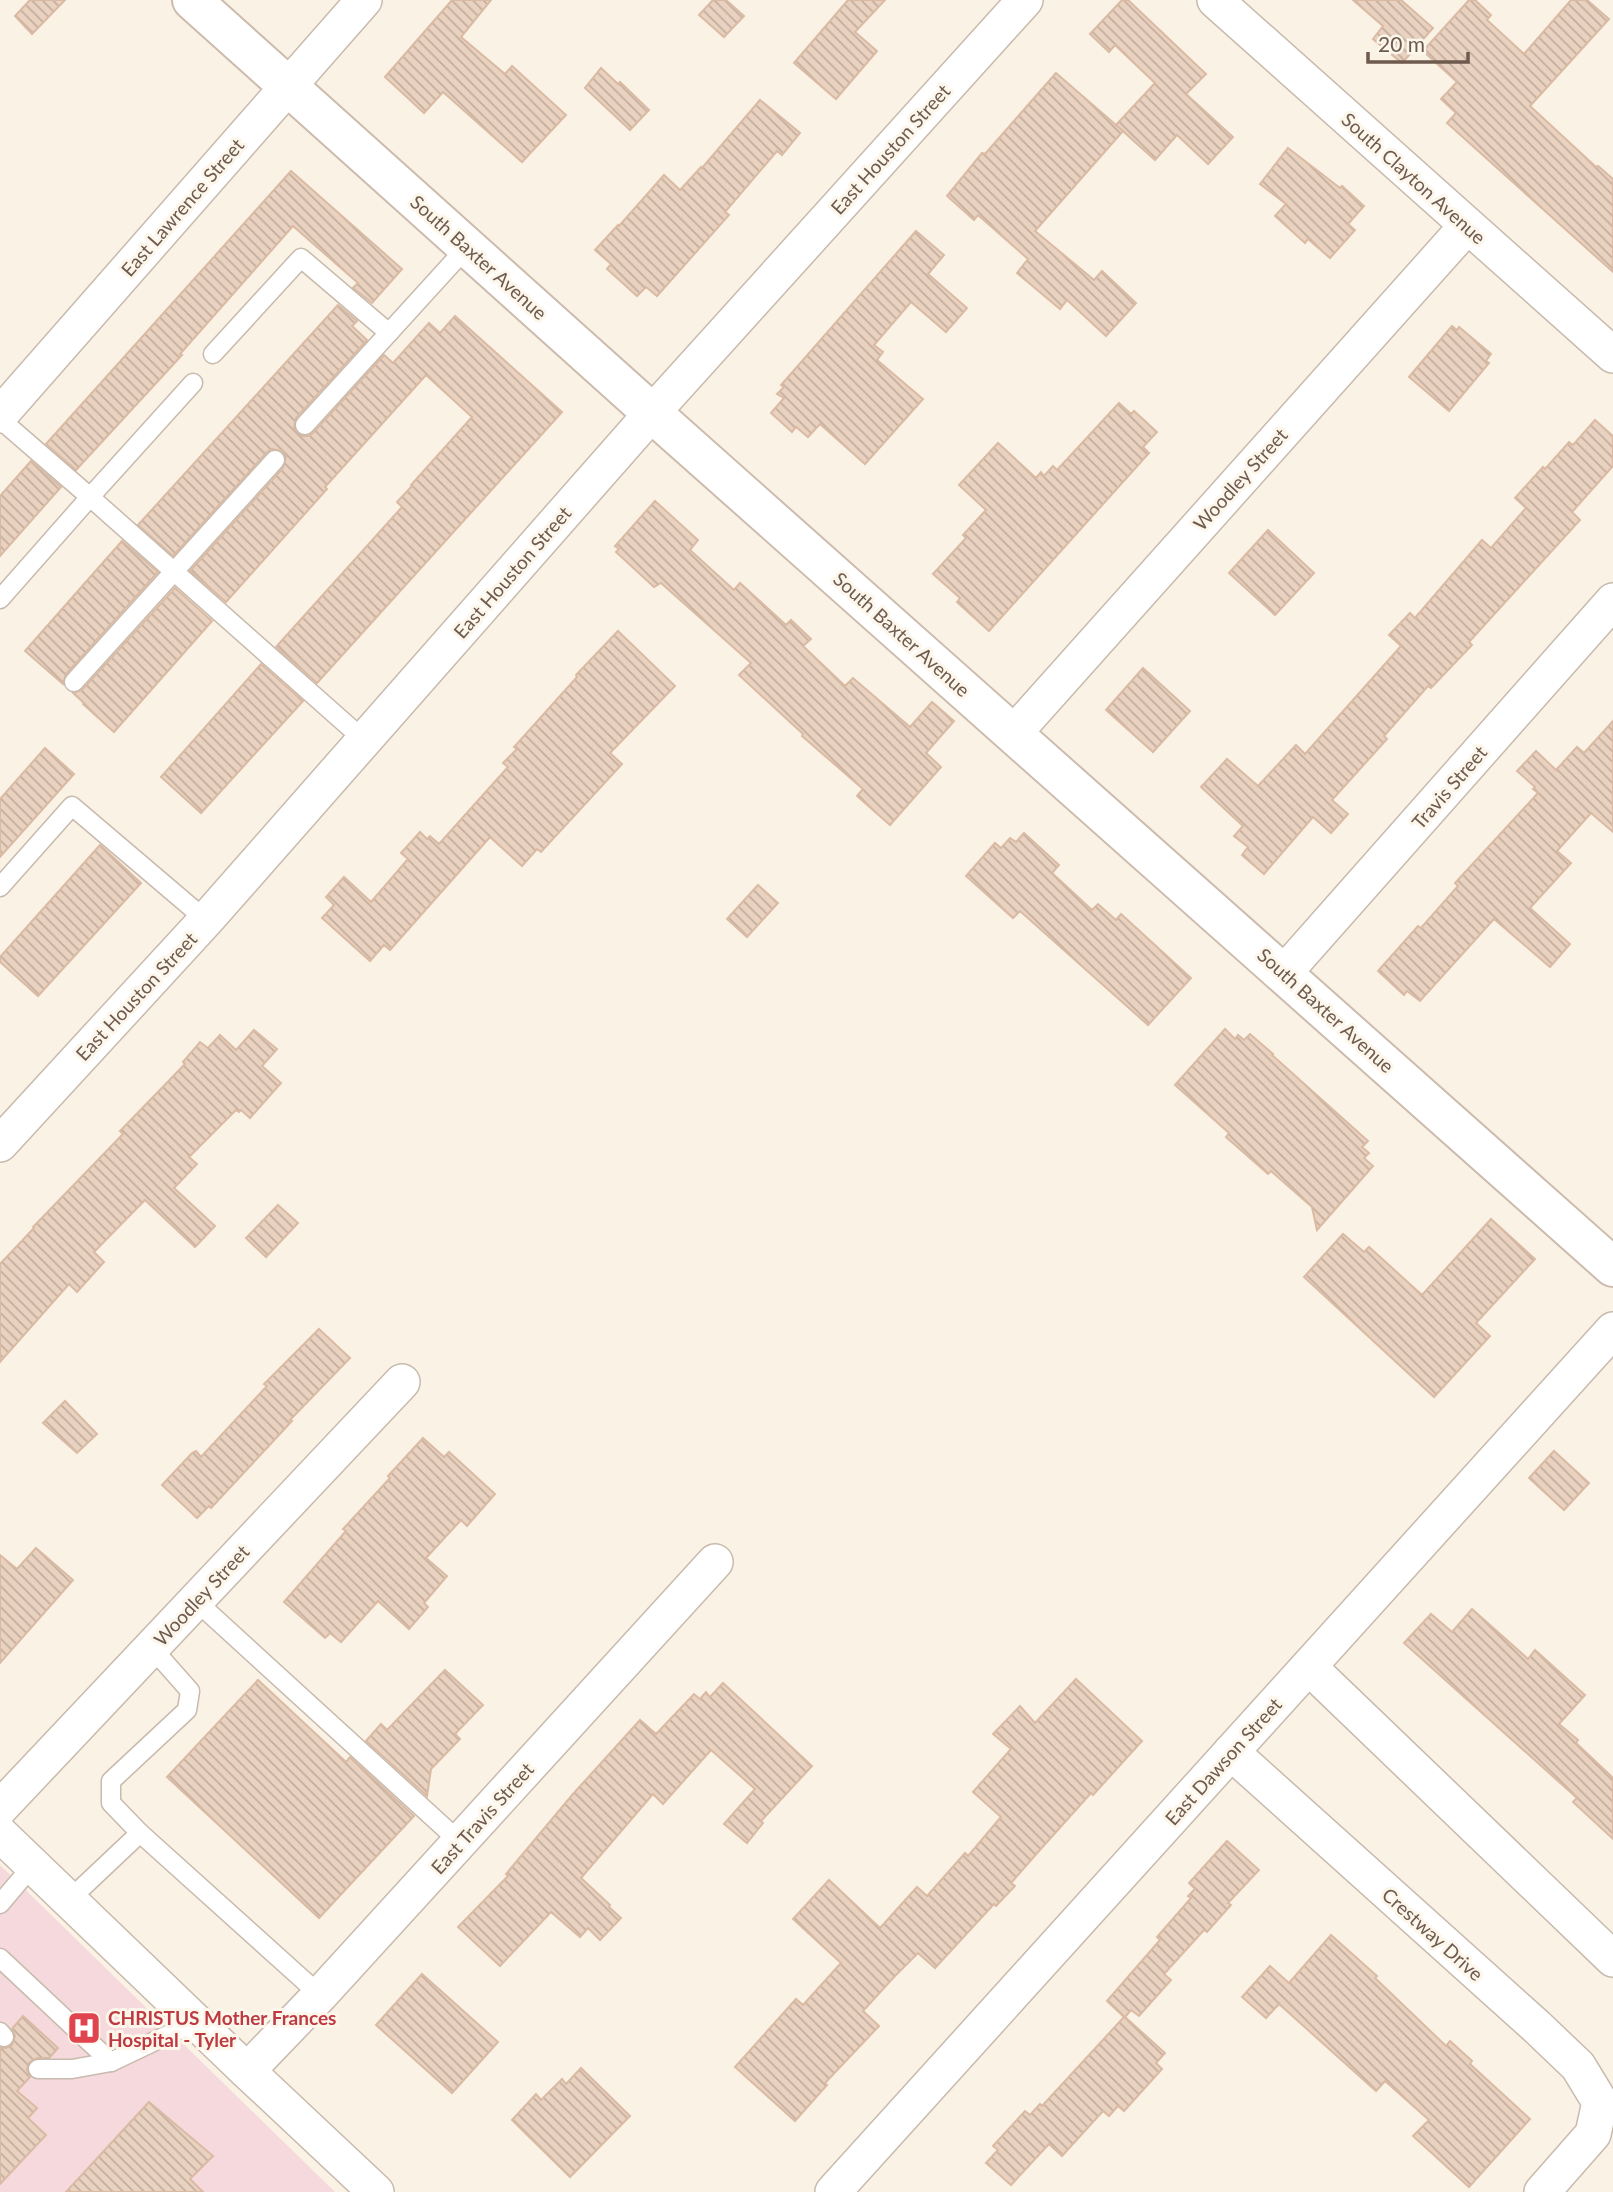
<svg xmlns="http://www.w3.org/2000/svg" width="1613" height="2192" viewBox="0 0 1613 2192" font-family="Lato,sans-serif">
<defs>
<pattern id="building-back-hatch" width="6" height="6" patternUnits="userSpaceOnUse" patternTransform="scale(1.75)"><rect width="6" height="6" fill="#ead2c0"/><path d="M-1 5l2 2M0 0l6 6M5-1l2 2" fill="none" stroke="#c2ad9e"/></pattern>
</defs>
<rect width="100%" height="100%" fill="#f9f2e5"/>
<polygon fill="#f5d9dc" points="0,1865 335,2192 0,2192"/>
<g fill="url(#building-back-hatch)" stroke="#dbbaa3" stroke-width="2">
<polygon points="30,0 65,0 32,34 15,16"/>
<polygon points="452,0 491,0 461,37 505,74 512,66 566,115 522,162 443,92 424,113 385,77"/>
<polygon points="713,0 726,0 744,16 724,37 699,15"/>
<polygon points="848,0 885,0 855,32 877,51 836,99 794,63"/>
<polygon points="1122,0 1128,0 1206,74 1186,94 1233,137 1208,164 1177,135 1155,160 1116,125 1155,83 1115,45 1109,52 1090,34"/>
<polygon points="1353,0 1401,0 1433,28 1402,63 1373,39 1383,26"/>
<polygon points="1469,0 1475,0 1491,15 1487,20 1524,54 1571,0 1587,0 1609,19 1530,106 1596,167 1598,166 1613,179 1613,272 1447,123 1456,113 1441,99 1457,82 1423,51"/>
<polygon points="601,68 618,84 620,82 649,110 630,130 585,88"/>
<polygon points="1056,73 1123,131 1035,231 1094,280 1102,271 1136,303 1106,336 1067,300 1060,309 1017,273 1028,259 978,215 974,220 947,196 982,153 985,154"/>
<polygon points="760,100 800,133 782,155 777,151 725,212 729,215 657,296 646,287 637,296 607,269 611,264 595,250 618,225 619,226 664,175 680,190 701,167 702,168"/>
<polygon points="1288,148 1340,188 1342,186 1364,206 1348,224 1355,230 1330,258 1308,239 1305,243 1275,216 1286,204 1260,184"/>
<polygon points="291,171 402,269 372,303 353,288 358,283 293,226 180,354 182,355 76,470 46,444"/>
<polygon points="916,231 944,255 928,274 967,308 946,332 911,302 874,345 883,352 877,360 923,399 865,464 820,424 808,437 796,427 792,432 771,413 784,398 777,394 784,387 781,385"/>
<polygon points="338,305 357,321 352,326 367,340 296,418 294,428 302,436 308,436 313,433 384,355 393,363 429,323 440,333 455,316 562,412 317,683 276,647 402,507 397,502 412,486 411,485 472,417 426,375 325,487 327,489 226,602 190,571 283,468 286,457 282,451 272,449 267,452 173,556 138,525"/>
<polygon points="1452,326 1457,330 1459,327 1491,354 1486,361 1489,363 1449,411 1409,377"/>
<polygon points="1119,403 1131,414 1134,411 1157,432 1143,447 1149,453 989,631 957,602 960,598 933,574 966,538 963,535 986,510 959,485 998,443 1036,478 1041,472 1044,476 1053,466 1057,470"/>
<polygon points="1595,420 1613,436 1613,466 1572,512 1580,520 1469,642 1472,645 1431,688 1428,686 1384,736 1387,739 1332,800 1348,814 1331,833 1313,817 1264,874 1242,855 1248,847 1234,836 1243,826 1201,787 1227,759 1258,786 1296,745 1305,754 1401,646 1389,635 1410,613 1415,618 1482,540 1491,548 1526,508 1515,498 1543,467 1545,469 1569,442 1573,445"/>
<polygon points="31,461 61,487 0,556 0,496"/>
<polygon points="655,501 698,540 690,550 734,590 740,583 786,625 791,620 811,639 803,646 845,686 853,678 910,727 932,702 954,721 926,753 941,767 890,825 857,796 863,789 802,736 803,734 739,675 751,663 661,583 654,587 616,552 619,549 615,546"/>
<polygon points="1268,530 1314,573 1275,615 1229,573"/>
<polygon points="122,541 158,572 66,674 63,684 25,651"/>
<polygon points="175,588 212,621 114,732 83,704 84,703 73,693 82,690"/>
<polygon points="618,631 675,686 610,753 622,764 541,852 537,849 522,866 490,837 390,950 384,945 370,961 322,918 334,905 326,897 344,877 371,902 408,859 401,853 420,832 427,839 430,836 439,844 508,767 503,763 517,749 514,747 577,677 576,675"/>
<polygon points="261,664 303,701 201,813 161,777"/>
<polygon points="1143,668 1190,711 1153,752 1106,710"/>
<polygon points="1613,721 1613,832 1591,813 1557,851 1571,863 1530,908 1570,944 1550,967 1494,919 1420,1001 1407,991 1404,995 1378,971 1418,926 1421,928 1458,886 1455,883 1538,793 1533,789 1535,787 1517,771 1536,751 1556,770 1577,747 1584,753"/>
<polygon points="45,748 74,774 0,857 0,799"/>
<polygon points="1024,833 1059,865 1052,873 1092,910 1098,904 1116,920 1121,914 1191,978 1148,1025 1020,911 1013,918 966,876 995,843 1001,848 1010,838 1016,842"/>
<polygon points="100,845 141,883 38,996 0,962 0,957"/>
<polygon points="758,885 778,903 747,937 727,919"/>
<polygon points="1225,1029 1235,1039 1238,1035 1244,1040 1250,1034 1273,1054 1272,1055 1368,1141 1362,1147 1369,1153 1364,1158 1373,1166 1317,1230 1312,1207 1271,1171 1268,1174 1226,1137 1229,1133 1175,1085"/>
<polygon points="254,1030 277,1049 262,1066 281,1083 250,1118 241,1110 239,1112 236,1110 189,1157 197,1164 174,1188 215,1226 195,1247 145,1200 94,1252 104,1262 77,1292 69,1284 0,1362 0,1264 34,1228 33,1227 123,1134 120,1131 185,1064 183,1062 200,1042 208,1048 220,1035 236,1050"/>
<polygon points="278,1205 298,1223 266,1257 246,1238"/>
<polygon points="1491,1219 1535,1259 1476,1323 1490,1336 1434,1397 1304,1277 1343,1234 1364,1252 1369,1247 1422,1295"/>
<polygon points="319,1329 350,1358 290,1420 292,1421 211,1508 209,1506 197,1518 162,1485 192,1453 196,1451 201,1457 267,1386 264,1384"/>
<polygon points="65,1401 97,1434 77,1453 43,1423"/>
<polygon points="423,1438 444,1457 449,1452 495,1494 467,1526 461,1520 426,1558 447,1576 424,1603 428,1607 409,1629 378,1601 341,1642 330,1633 325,1638 284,1602 346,1531 343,1529 390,1478 388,1476"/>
<polygon points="1554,1451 1589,1483 1564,1510 1529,1478"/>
<polygon points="36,1548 73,1580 0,1663 0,1555 17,1569"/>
<polygon points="1472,1609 1528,1659 1535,1650 1585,1695 1559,1724 1578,1740 1576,1743 1613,1778 1613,1839 1573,1802 1577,1798 1404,1643 1431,1614 1452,1632"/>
<polygon points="445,1670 483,1705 455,1734 460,1739 431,1769 427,1796 366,1741 381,1724 387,1730"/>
<polygon points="1076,1679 1142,1741 1093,1795 1091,1793 1039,1851 1011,1883 1015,1886 996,1906 994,1904 935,1968 918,1953 894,1977 863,2011 879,2026 825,2083 827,2085 795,2121 735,2067 796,1999 803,2005 841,1963 793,1919 829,1880 880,1928 917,1887 927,1896 965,1853 968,1856 1001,1817 973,1792 1011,1749 993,1734 1020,1706 1035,1723"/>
<polygon points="258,1680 346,1762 350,1757 414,1816 319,1918 167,1777"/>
<polygon points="723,1683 812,1766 761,1821 763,1823 747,1843 724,1824 755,1789 711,1750 663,1804 653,1794 581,1878 610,1905 609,1907 621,1918 600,1940 588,1928 580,1937 551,1912 500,1966 458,1927 508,1876 506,1874 573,1794 640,1720 656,1734 694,1694 700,1699 706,1692 710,1697"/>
<polygon points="1227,1841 1259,1870 1228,1903 1231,1905 1207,1932 1204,1930 1164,1974 1171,1980 1139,2016 1131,2010 1125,2017 1165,2053 1156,2063 1162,2069 1124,2111 1118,2106 1109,2116 1103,2111 1062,2156 1049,2144 1011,2185 986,2163 998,2150 993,2146 1025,2111 1030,2115 1040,2104 1042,2106 1124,2017 1107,2001 1160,1940 1157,1937 1191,1898 1188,1896 1195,1889 1189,1883"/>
<polygon points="1331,1935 1377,1976 1375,1978 1446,2046 1450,2041 1472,2061 1470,2064 1530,2119 1469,2187 1413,2136 1429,2120 1385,2081 1376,2091 1279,2004 1266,2018 1242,1997 1270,1966 1289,1983"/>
<polygon points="422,1974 498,2042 452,2093 376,2025"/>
<polygon points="23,2016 58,2048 49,2058 37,2058 29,2063 27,2070 30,2077 17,2091 37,2108 28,2118 46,2135 0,2184 0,2048 6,2048 12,2045 15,2036 12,2029"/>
<polygon points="581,2068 630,2116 570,2177 512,2120 536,2094 541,2100 562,2079 566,2084"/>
<polygon points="149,2102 213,2156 190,2179 203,2192 66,2192"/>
</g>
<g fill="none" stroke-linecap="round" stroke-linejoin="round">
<defs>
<g id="lane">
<polyline points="213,354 301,258 389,333"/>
<polyline points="193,383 90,497 364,740"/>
<polyline points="0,419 90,497 0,599"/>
<polyline points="305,425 467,247"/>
<polyline points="74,682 275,460"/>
<polyline points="0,887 72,806 206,920"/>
<polyline points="196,1601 460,1842"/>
<polyline points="140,1833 111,1803 111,1781 187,1710 190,1691 152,1648"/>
<polyline points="69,1900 140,1833 320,1995"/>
<polyline points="0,1904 33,1865"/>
<polyline points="0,1958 111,2062"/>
<polyline points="0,2032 4,2037"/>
<polyline points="38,2069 72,2069 111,2062 195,2022"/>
</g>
<g id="street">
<polyline points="1215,0 1613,355"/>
<polyline points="0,415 364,0"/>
<polyline points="1014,733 1467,226"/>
<polyline points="1284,973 1613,601"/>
<polyline points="0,1144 206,920 652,413 1025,0"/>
<polyline points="1309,1667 1613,1959"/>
<polyline points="1231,1752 1536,2026 1578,2066 1600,2102 1593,2134 1542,2192"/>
<polyline points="0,1808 402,1382"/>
<polyline points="0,1834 247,2071 376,2192"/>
<polyline points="247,2071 320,1995 715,1562"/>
<polyline points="833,2192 1613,1330"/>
</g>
<polyline id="secondary" points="192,0 652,413 1613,1267"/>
</defs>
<use href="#lane" stroke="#c8baad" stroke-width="21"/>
<use href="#street" stroke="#c8baad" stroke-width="38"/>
<use href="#secondary" stroke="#cdbcae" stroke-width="42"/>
<use href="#lane" stroke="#fff" stroke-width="18"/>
<use href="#street" stroke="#fff" stroke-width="35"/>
<use href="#secondary" stroke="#fff" stroke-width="38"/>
</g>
<defs>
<symbol id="hospital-square" viewBox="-11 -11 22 22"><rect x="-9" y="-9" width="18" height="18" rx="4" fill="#e0444e" stroke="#fcf6eb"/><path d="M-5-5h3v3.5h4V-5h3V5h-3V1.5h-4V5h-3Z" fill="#fff"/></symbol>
</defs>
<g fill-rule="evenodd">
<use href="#hospital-square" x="65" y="2009" width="38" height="38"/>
</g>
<g text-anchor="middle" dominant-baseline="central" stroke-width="6" stroke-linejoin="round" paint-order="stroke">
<g font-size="19" fill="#6e5a4e" stroke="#fcf6eb">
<text transform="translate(890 149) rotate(-48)">East Houston Street</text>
<text transform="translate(1414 178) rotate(42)">South Clayton Avenue</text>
<text transform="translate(182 207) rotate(-49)">East Lawrence Street</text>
<text transform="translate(479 257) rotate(42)">South Baxter Avenue</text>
<text transform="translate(1240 479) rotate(-48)">Woodley Street</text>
<text transform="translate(512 572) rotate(-49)">East Houston Street</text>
<text transform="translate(902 634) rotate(42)">South Baxter Avenue</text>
<text transform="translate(1449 787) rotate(-49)">Travis Street</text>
<text transform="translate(136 996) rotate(-47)">East Houston Street</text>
<text transform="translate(1326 1010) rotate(42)">South Baxter Avenue</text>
<text transform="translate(201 1595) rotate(-47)">Woodley Street</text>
<text transform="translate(1223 1761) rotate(-48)">East Dawson Street</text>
<text transform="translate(482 1818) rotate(-48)">East Travis Street</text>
<text transform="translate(1433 1934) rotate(42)">Crestway Drive</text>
</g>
<g font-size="19" font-weight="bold" fill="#be3a42" stroke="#fcf6eb" text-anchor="start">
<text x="108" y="2017">CHRISTUS Mother Frances<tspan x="108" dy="22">Hospital - Tyler</tspan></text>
</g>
</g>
<path d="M1368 52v10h100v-10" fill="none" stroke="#6e5a4e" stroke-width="3.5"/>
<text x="1378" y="52" font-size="21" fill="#6e5a4e" stroke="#fcf6eb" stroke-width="5" paint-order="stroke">20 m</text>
</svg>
